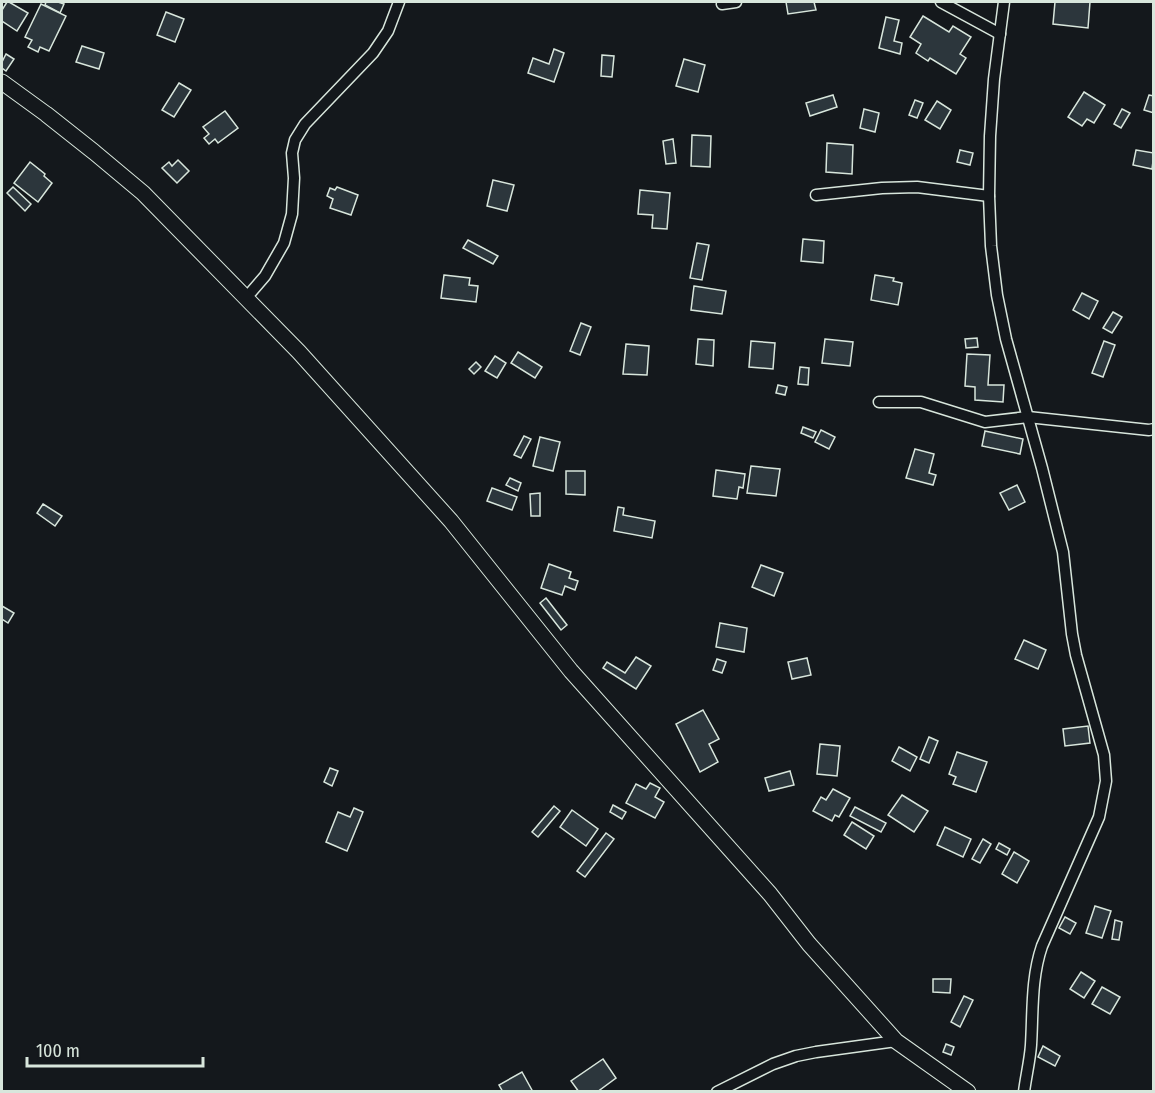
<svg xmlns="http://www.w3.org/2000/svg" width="1155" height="1093" viewBox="0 0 1155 1093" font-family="'Fira Sans Condensed',sans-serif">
<rect width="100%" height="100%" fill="#14181c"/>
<g fill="#2c363c" stroke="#d8e6dc" stroke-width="1.5">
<polygon points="7,2 9,2 28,13 17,31 2,21 2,10"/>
<polygon points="46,2 58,2 64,4 60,13 45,5"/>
<polygon points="786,2 814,2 816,10 788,14"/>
<polygon points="1055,2 1090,2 1088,28 1053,24"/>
<polygon points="41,4 66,16 49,51 40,47 38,52 28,47 32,40 25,37"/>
<polygon points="166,12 184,19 175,42 157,35"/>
<polygon points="923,16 949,32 953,26 971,37 960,54 966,58 956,74 930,58 928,61 916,53 921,44 910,37"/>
<polygon points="886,17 899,20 894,41 902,43 900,54 879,48"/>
<polygon points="82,46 104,53 99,69 76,62"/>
<polygon points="554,49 564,53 554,82 528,73 533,58 549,64"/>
<polygon points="6,54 14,59 6,71 2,68 2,62"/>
<polygon points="602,55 614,56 612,77 601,76"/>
<polygon points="684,59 705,65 698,92 676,86"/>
<polygon points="179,83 191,90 174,117 162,110"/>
<polygon points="1084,92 1105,105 1094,123 1087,119 1082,126 1068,117"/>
<polygon points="833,95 837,107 810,116 806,103"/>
<polygon points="1149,95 1154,96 1154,113 1144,110"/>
<polygon points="915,100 923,103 917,118 909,115"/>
<polygon points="937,101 951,110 940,129 925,120"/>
<polygon points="864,109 879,113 875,132 860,128"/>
<polygon points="1122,109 1130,113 1121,128 1114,124"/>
<polygon points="225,111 238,128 218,143 215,139 209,144 204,138 209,134 203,127"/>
<polygon points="692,135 711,136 710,167 691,166"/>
<polygon points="673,139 676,163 666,164 663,141"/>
<polygon points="827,143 853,145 852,174 826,172"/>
<polygon points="960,150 973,153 970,165 957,162"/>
<polygon points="1136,150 1154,153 1152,169 1133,165"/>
<polygon points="178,160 189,171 177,183 162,168 169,162 172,166"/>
<polygon points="30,162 45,174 44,176 52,183 38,202 14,183"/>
<polygon points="493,180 514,185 507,211 487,206"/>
<polygon points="13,187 31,204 25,211 7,193"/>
<polygon points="337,187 358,195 351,215 330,208 333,199 327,196 330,188 335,190"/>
<polygon points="640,190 670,193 667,229 652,228 653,215 638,214"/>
<polygon points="803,239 824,241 823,263 801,261"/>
<polygon points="468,240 498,256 493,264 463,248"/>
<polygon points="697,243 709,245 702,280 690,278"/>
<polygon points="444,275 470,278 469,285 478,286 476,302 441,298"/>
<polygon points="875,275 894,278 893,281 902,283 898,305 871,300"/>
<polygon points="694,286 726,291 722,314 691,310"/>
<polygon points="1082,293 1098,301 1089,319 1073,310"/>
<polygon points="1113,312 1122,317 1112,333 1103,328"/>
<polygon points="581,323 591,327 580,355 570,351"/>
<polygon points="977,338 978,347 966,348 965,339"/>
<polygon points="698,339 714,340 713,366 696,364"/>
<polygon points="825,339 853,342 850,366 822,363"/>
<polygon points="751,341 775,343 773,369 749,367"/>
<polygon points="1104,341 1115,345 1103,377 1092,373"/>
<polygon points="626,344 649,346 647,375 623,374"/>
<polygon points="518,352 542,367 535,378 511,363"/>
<polygon points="967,354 990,355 988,385 1004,385 1003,402 975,400 975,387 965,386"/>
<polygon points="495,356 506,363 497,378 485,371"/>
<polygon points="476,362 481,367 474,374 469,369"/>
<polygon points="800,367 809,368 808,385 798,384"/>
<polygon points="778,385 787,387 785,395 776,393"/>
<polygon points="803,427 816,432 813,438 801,433"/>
<polygon points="821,430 835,437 829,449 815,442"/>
<polygon points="985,431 1023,439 1020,454 982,446"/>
<polygon points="524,436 531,439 521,458 514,455"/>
<polygon points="540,437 560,442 553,471 533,466"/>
<polygon points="915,449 934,454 929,473 936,475 933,485 906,478"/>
<polygon points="751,466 780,469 776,496 747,493"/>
<polygon points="716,470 745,474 743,488 739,487 737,499 713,496"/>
<polygon points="566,471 585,471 585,495 566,494"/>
<polygon points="510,478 521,483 518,491 506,485"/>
<polygon points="1017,485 1025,502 1009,510 1000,493"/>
<polygon points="492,488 517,497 512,510 487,501"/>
<polygon points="540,493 540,516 531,516 530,494"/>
<polygon points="43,504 62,516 55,526 37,513"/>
<polygon points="618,507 624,508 623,515 655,521 652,538 614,531"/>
<polygon points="549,564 571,572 569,578 578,581 575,590 565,586 562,595 541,588"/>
<polygon points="761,565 783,573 774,596 752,587"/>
<polygon points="546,598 567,625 561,630 540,603"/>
<polygon points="2,606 14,613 8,623 2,619"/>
<polygon points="720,623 747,628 744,652 716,647"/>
<polygon points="1024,640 1046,650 1038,669 1015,659"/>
<polygon points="636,657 651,666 636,689 603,668 607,662 625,673"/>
<polygon points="807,658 811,675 792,679 788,662"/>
<polygon points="717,659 726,662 722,673 713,670"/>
<polygon points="703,710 719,739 709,744 718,762 700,772 676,724"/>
<polygon points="1088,726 1090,743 1065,746 1063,729"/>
<polygon points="929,737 938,741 929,763 920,759"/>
<polygon points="820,744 840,746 837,776 817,774"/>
<polygon points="899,747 917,757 910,771 892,761"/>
<polygon points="957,752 987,762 976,792 953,784 956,777 949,774"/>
<polygon points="330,768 338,771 332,786 324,782"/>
<polygon points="790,771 794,785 769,791 765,778"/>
<polygon points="650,783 660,788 655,797 664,802 655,818 626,803 636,784 646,789"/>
<polygon points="833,789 850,798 839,817 835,815 832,821 813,811 821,797 826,800"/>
<polygon points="902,795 928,811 914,832 888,815"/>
<polygon points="613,805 626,812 622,819 610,812"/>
<polygon points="554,806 560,811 538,837 532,832"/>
<polygon points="855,807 886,823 881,832 850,816"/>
<polygon points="354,808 363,812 347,851 326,842 338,812 350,817"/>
<polygon points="572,810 598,829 586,846 560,827"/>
<polygon points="852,822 874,836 866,849 844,835"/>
<polygon points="945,827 971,839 963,857 937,845"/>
<polygon points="606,833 614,839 585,877 577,871"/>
<polygon points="983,839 991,844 980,863 972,859"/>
<polygon points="999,843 1010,849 1007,855 996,849"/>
<polygon points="1014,852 1029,861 1017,883 1002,874"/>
<polygon points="1095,906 1111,911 1102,938 1086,933"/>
<polygon points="1065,917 1076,923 1070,934 1059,928"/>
<polygon points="1115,920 1122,922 1119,940 1112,939"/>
<polygon points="1081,972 1095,981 1084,998 1070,989"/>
<polygon points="933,979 951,979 950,993 933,992"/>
<polygon points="1102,987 1120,997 1110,1014 1092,1004"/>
<polygon points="964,996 973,1000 960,1027 951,1022"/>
<polygon points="946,1044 954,1047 951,1055 943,1052"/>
<polygon points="1043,1046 1060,1056 1055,1066 1038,1057"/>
<polygon points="603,1059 616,1078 597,1092 579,1092 571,1081"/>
<polygon points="522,1072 533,1092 503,1092 499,1085"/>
</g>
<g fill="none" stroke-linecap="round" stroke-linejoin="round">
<defs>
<g id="street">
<polyline points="941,2 1000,34"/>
<path d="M1004 2 994 79 990 136 989 196 991 246 997 295 1006 339 1042 468 1063 552 1072 634 1076 655 1104 755 1106 781 1099 817 1042 946C1031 978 1033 1012 1031 1045 1030 1060 1026 1076 1024 1092"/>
<polyline points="722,4 736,2"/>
<polyline points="816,195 882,188 917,187 989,196"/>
<polyline points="246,298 265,276 284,243 292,214 294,178 292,153 295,140 305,124 373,53 388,31 399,2"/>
<polyline points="879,402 921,402 985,422 1028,417 1149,430 1154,429"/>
<polyline points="717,1092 773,1064 796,1056 816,1052 896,1041"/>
</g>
<polyline id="secondary" points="2,82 46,114 94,152 143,193 299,352 451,521 571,671 770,894 809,944 896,1041 968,1092"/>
</defs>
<use href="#street" stroke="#d8e6dc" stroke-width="13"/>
<use href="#secondary" stroke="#d8e6dc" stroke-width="17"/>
<use href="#street" stroke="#14181c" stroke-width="10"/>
<use href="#secondary" stroke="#14181c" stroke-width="15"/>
</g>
<rect width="1155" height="1093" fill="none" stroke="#d8e6dc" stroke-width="6"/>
<path d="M27 1057v9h176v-9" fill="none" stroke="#d8e6dc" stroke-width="3"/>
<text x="36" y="1057" font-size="18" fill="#d8e6dc" stroke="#14181c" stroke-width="4.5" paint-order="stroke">100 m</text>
</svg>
